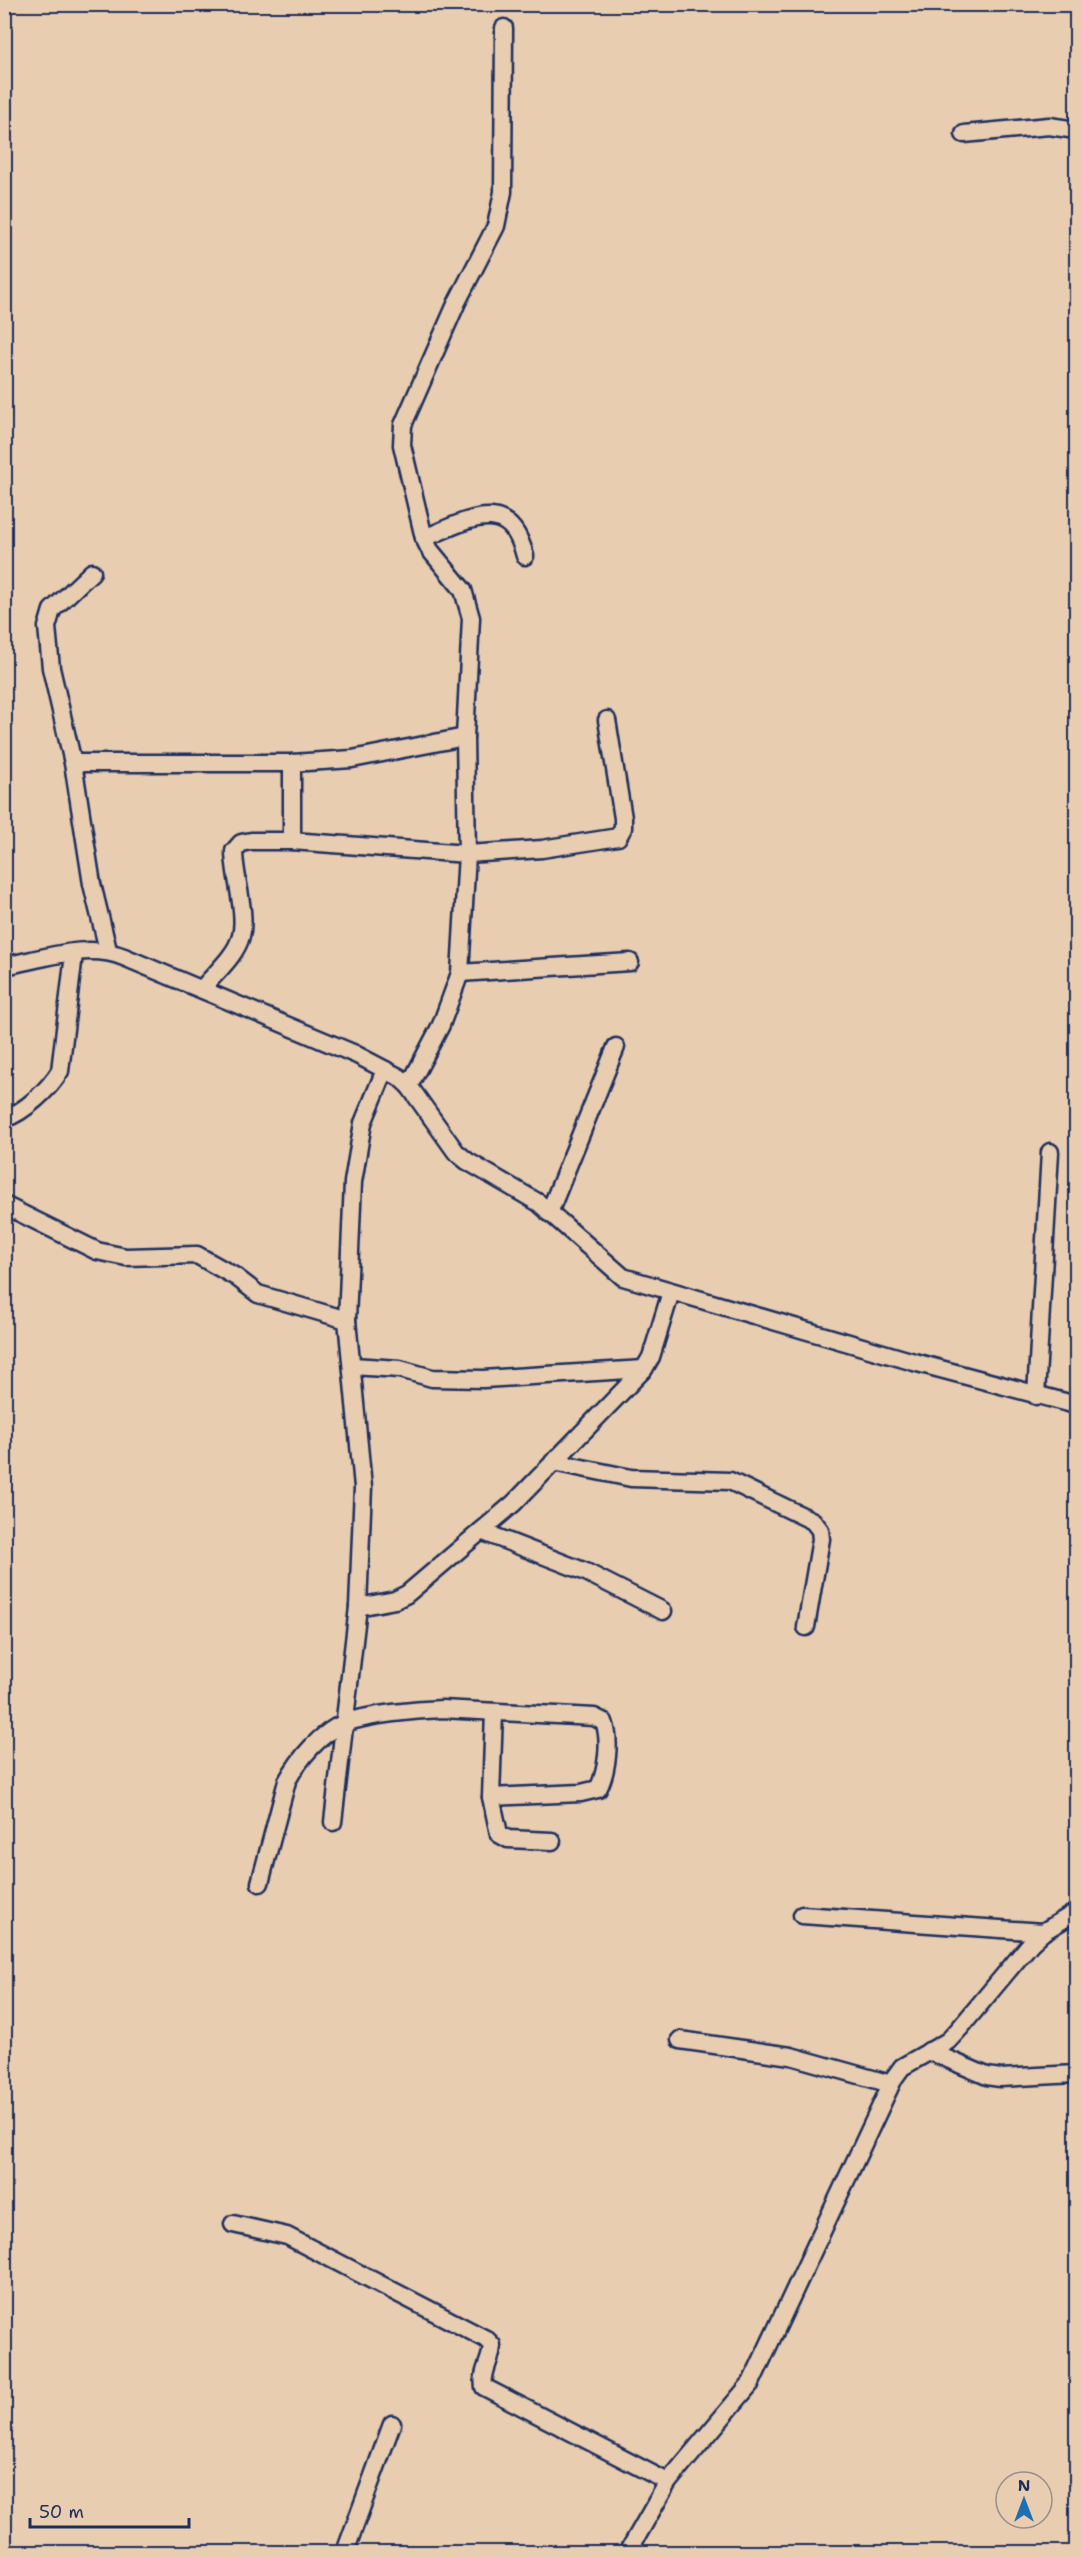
<svg xmlns="http://www.w3.org/2000/svg" width="1081" height="2557" viewBox="0 0 1081 2557" font-family="'Shantell Sans',sans-serif">
<rect width="100%" height="100%" fill="#e9cdb0"/>
<filter id="ink" filterUnits="userSpaceOnUse"><feTurbulence type="fractalNoise" baseFrequency=".0167" numOctaves="2"/><feDisplacementMap in="SourceGraphic" scale="12" xChannelSelector="R" yChannelSelector="G"/><feConvolveMatrix kernelMatrix="1 2 1 2 8 2 1 2 1" color-interpolation-filters="sRGB"/></filter>
<g filter="url(#ink)">
<g fill="none" stroke-linecap="round" stroke-linejoin="round">
<defs>
<g id="street">
<polyline points="964,134 1049,126 1076,130"/>
<path d="M424 538C467 521 509 493 525 556"/>
<polyline points="92,572 52,610 47,627 51,668 73,763 92,884 108,950"/>
<polyline points="73,763 292,763 352,759 465,737"/>
<polyline points="292,841 292,763"/>
<path d="M4 966C42 959 88 942 124 957L355 1054 399 1077 409 1086 456 1152 467 1161 539 1203 623 1277 914 1362 1076 1405"/>
<polyline points="460,973 630,962"/>
<path d="M202 989C214 974 236 956 241 936 247 913 234 876 234 851L241 843 251 841H292L467 854 542 849 618 837 623 828V818L607 720"/>
<polyline points="409,1086 441,1025 460,973 467,854 465,737 471,618 463,590 430,550 424,538 402,445 403,425 457,302 496,226 503,192 504,28"/>
<path d="M4 1119C25 1112 49 1089 60 1071L74 954"/>
<polyline points="4,1205 97,1251 126,1257 197,1255 236,1277 258,1294 347,1320"/>
<polyline points="549,1213 616,1047"/>
<polyline points="352,1366 400,1369 432,1378 483,1379 644,1369"/>
<polyline points="1036,1396 1050,1152"/>
<polyline points="553,1462 631,1478 730,1481 813,1521 820,1530 821,1539 806,1627"/>
<polyline points="481,1531 586,1572 663,1611"/>
<polyline points="358,1607 395,1600 407,1594 514,1503 644,1369 651,1357 671,1292"/>
<polyline points="494,1712 491,1797 499,1834 508,1839 552,1841"/>
<polyline points="333,1822 358,1607 363,1487 347,1320 353,1182 363,1123 385,1070"/>
<path d="M260 1883 287 1781C299 1759 321 1732 345 1723 370 1714 416 1710 442 1709L594 1717 604 1722C611 1740 607 1772 598 1789L581 1793 491 1797"/>
<polyline points="802,1915 1043,1932"/>
<polyline points="680,2040 791,2056 891,2084"/>
<polyline points="929,2051 987,2076 1000,2078 1076,2074"/>
<path d="M233 2224 287 2236 486 2339 492 2345C492 2360 481 2371 484 2387L668 2482"/>
<polyline points="345,2552 392,2424"/>
<polyline points="628,2552 668,2482 751,2383 894,2078 902,2067 948,2041 960,2028 1031,1943 1043,1932 1076,1912"/>
</g>
</defs>
<use href="#street" stroke="#1b2f5e" stroke-width="21"/>
<use href="#street" stroke="#e9cdb0" stroke-width="16"/>
</g>
</g>
<rect width="1081" height="2557" fill="none" stroke="#e9cdb0" stroke-width="24"/>
<rect x="12" y="12" width="1057" height="2533" fill="none" stroke="#1b2f5e" stroke-width="2" filter="url(#ink)"/>
<g transform="translate(1024 2500)"><circle r="28" fill="#e9cdb0" stroke="#978e8f" stroke-width="1.5"/>
<path d="M0-4.5L10 22L0 15L-10 22Z" fill="#1f6fb2"/>
<text y="-9" font-size="16" font-weight="bold" text-anchor="middle" fill="#1b2f5e">N</text>
</g>
<path d="M30 2518v9h159v-9" fill="none" stroke="#1b2f5e" stroke-width="3"/>
<text x="39" y="2518" font-size="18" fill="#1b2f5e" stroke="#e9cdb0" stroke-width="4.5" paint-order="stroke">50 m</text>
</svg>
